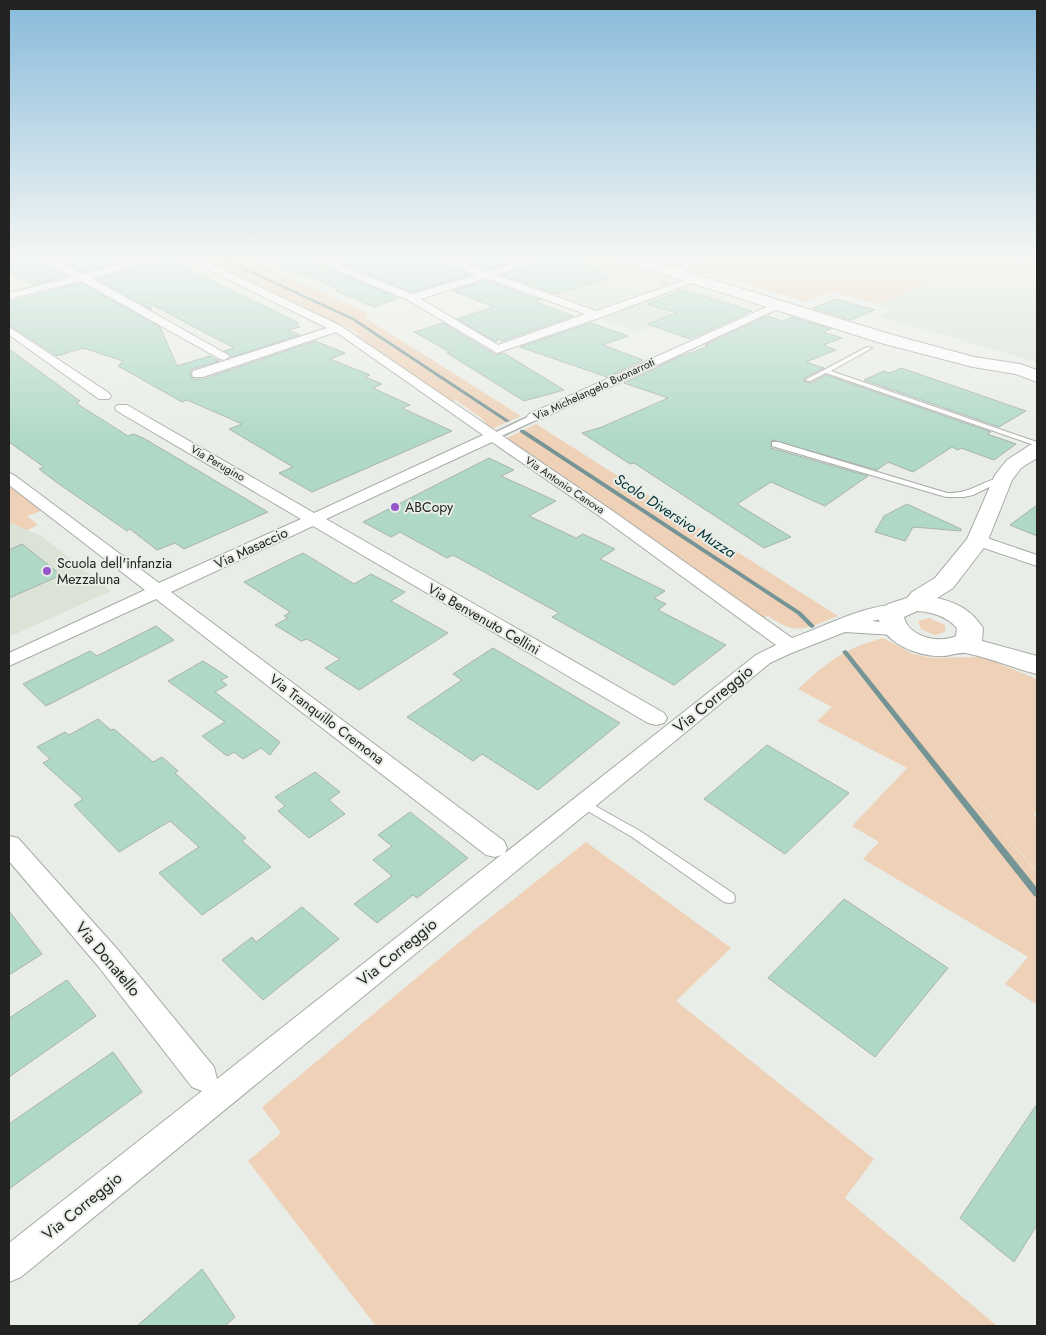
<svg xmlns="http://www.w3.org/2000/svg" width="1046" height="1335" viewBox="0 0 1046 1335" font-family="Jost,sans-serif">
<rect width="100%" height="100%" fill="#e9ede7"/>
<g fill="#dbe3d6">
<polygon points="563,256 576,256 632,282 647,277 664,282 659,285 662,286 599,308 591,307 559,295 553,296 500,276"/>
<polygon points="637,256 734,256 699,277"/>
<polygon points="986,256 1037,256 1037,362 877,316 893,309 878,304"/>
<polygon points="688,286 725,298 638,332 598,318"/>
<polygon points="9,522 41,536 111,591 9,637"/>
</g>
<g fill="#eed1b7">
<polygon points="190,256 239,256 370,314 364,317 521,416 492,429 486,426 484,420 456,400 450,402 356,336 359,335 343,324 335,324"/>
<polygon points="576,256 594,256 673,282 662,286 658,284 663,282 647,277 632,282"/>
<polygon points="734,256 986,256 878,304 833,292 805,302 708,272"/>
<path d="M536 424 838 616C806 628 798 637 768 616L763 618 505 439Z"/>
<polygon points="9,486 41,511 27,516 38,525 27,530 9,522"/>
<polygon points="929,618 945,625 945,632 934,635 921,629 918,621"/>
<path d="M883 638 913 654 932 658 977 657 993 661 1037 679V810L1034 814 1037 818V872L919 729 1037 873V1005L1005 984 1028 957 863 859 879 842 852 826 907 768 817 721 832 707 798 689C829 661 841 650 883 638Z"/>
<polygon points="586,842 731,948 676,1001 874,1159 845,1198 997,1326 376,1326 248,1161 281,1133 262,1107 462,940"/>
</g>
<g fill="none" stroke-linecap="round" stroke-linejoin="round">
<g fill="#749496" fill-rule="evenodd">
<polygon points="214,256 219,256 354,318 510,421 506,422 352,320"/>
<polygon points="520,430 524,430 801,612 815,626 812,628 810,627 797,614 520,432"/>
<polygon points="845,650 847,651 1037,888 1037,897 1034,896 843,653 842,652"/>
</g>
</g>
<g fill="#afd8c7" stroke="#aab2ae">
<polygon points="9,256 34,256 68,276 32,285 9,273"/>
<polygon points="54,256 143,256 83,272"/>
<polygon points="259,256 300,256 398,298 374,307 336,291 340,290"/>
<polygon points="323,256 427,256 470,275 412,292"/>
<polygon points="450,256 530,256 487,270"/>
<polygon points="555,256 570,256 611,277 556,294 503,275"/>
<polygon points="167,259 299,323 295,324 300,327 288,330 300,335 232,357 224,351 234,348 149,303 152,310 97,279"/>
<polygon points="486,280 540,300 534,301 573,316 503,341 497,339 496,342 457,319 494,307 453,291"/>
<polygon points="81,283 160,327 177,366 210,356 219,361 192,369 190,373 192,379 204,379 315,341 345,353 330,359 370,375 365,377 382,384 373,388 410,405 402,408 452,431 312,492 279,473 293,467 229,429 242,424 187,400 182,402 118,366 123,361 83,348 57,356 9,325 9,302"/>
<polygon points="683,290 730,304 752,311 690,339 647,324 677,313 647,304"/>
<polygon points="837,299 875,310 851,320 813,308"/>
<polygon points="767,316 782,321 792,317 831,329 823,332 842,338 823,345 836,350 806,362 824,368 804,378 805,382 811,383 826,375 991,432 987,434 1016,444 994,460 961,448 958,450 952,447 913,472 888,462 877,470 772,440 771,448 868,476 825,506 771,482 737,504 791,537 764,548 634,463 630,464 582,433 602,427 668,398 624,383 679,357 709,346 705,345"/>
<polygon points="443,323 496,355 504,353 564,390 524,401 447,353 450,352 414,332"/>
<polygon points="591,323 628,336 603,345 643,360 607,377 520,347"/>
<polygon points="9,349 80,401 76,403 128,436 134,434 145,439 268,512 184,549 175,543 157,550 130,529 127,531 59,484 39,469 44,467 9,442"/>
<polygon points="901,368 951,385 1026,411 999,427 864,380 884,371 890,373"/>
<polygon points="489,458 514,470 501,476 556,501 529,516 576,538 583,534 615,549 600,559 665,591 654,598 666,604 658,610 726,645 674,685 552,617 559,613 453,555 447,558 400,532 391,537 363,522"/>
<polygon points="907,504 961,529 961,531 913,527 905,541 875,532 884,516"/>
<polygon points="1037,505 1037,536 1010,525"/>
<polygon points="22,544 61,575 9,598 9,550"/>
<polygon points="303,553 354,584 371,574 405,592 391,601 448,633 359,690 325,668 340,659 307,639 301,641 275,625 288,618 284,616 290,612 244,582"/>
<polygon points="156,626 174,640 46,706 23,684 90,651 97,656"/>
<polygon points="493,648 620,723 538,790 482,754 473,761 407,717 462,680 453,674"/>
<polygon points="203,661 228,677 221,680 227,685 215,692 280,742 270,755 261,748 243,759 234,752 227,756 202,736 225,722 168,681"/>
<polygon points="98,719 111,730 114,729 153,762 162,757 178,771 175,773 246,838 242,841 271,867 202,915 159,873 199,847 170,821 119,852 74,805 83,799 43,763 50,759 37,747 65,732 69,735"/>
<polygon points="767,745 849,793 785,854 704,799"/>
<polygon points="315,772 340,792 329,800 345,814 309,838 278,811 285,806 275,797"/>
<polygon points="410,812 468,858 417,898 413,895 377,923 354,904 392,876 373,860 392,846 378,835"/>
<polygon points="844,899 948,968 875,1057 768,978"/>
<polygon points="302,907 339,939 263,1000 222,960 252,937 256,942"/>
<polygon points="9,911 42,954 9,975"/>
<polygon points="67,980 96,1016 9,1077 9,1018"/>
<polygon points="113,1052 142,1092 9,1189 9,1124"/>
<polygon points="1037,1104 1037,1225 1014,1262 960,1218"/>
<polygon points="202,1269 235,1317 225,1326 137,1326"/>
</g>
<g fill="none" stroke-linecap="round" stroke-linejoin="round">
<defs>
<g id="service">
<polygon points="654,256 663,256 687,263 693,259 686,256 694,256 700,259 675,275 672,273 673,272 683,266"/>
<polygon points="867,347 872,348 831,371 1037,442 1037,446 826,373 810,381 805,380"/>
<path d="M772 442H778L947 493C970 494 980 482 1002 477L1006 479 973 495 964 497H946L772 446Z"/>
<polygon points="583,799 640,831 734,894 735,898 734,902 729,903 724,902 632,837 579,806 577,803 579,800"/>
</g>
<polygon id="pedestrian" points="534,414 538,415 538,419 497,438 493,439 488,436"/>
<g id="minor">
<polygon points="36,256 49,256 83,274 152,256 170,256 92,278 230,356 224,360 220,359 81,281 9,299 9,293 73,277"/>
<path d="M181 256H195L341 326 617 514 792 638C819 629 876 599 903 606L905 610 903 614 872 621 902 625 905 629 902 633 895 635 845 632 789 654 770 663 21 1277 9 1282V1243L202 1091 192 1087 98 966 9 861V836L18 838 118 950 214 1067 217 1079 501 855 495 857 486 855 156 599 9 666V653L145 590 9 485V473L14 475 159 583 301 519 117 411 115 408 117 405H127L314 513 483 435 336 332 203 377H193L192 374 193 371 327 328ZM492 442 605 520 776 645 756 655 505 853 507 848 504 841 171 592 313 526 648 723 656 725 664 723 667 718 664 713 326 519Z"/>
<path d="M302 256H317L412 294 476 275 429 256H444L487 272 537 256H553L497 275 596 311 691 278 695 277 700 280 602 317 497 353 408 300ZM486 278 585 314 498 345 421 299Z"/>
<polygon points="778,302 784,305 782,307 539,420 534,421 527,417 529,414"/>
<polygon points="9,327 109,393 111,396 109,399 99,399 9,335"/>
<polygon points="978,535 1037,555 1037,566 972,544 970,540 972,536"/>
</g>
<g id="secondary">
<polygon points="613,256 635,256 893,335 974,357 1020,364 1037,370 1037,382 1016,374 973,367 881,343 615,259"/>
<path d="M1037 443V458L1021 468 1012 480 986 545 953 588 937 598C958 603 971 610 983 628L982 641 1037 656V674C1013 668 990 658 966 653 959 652 950 656 943 656 918 657 882 643 878 616L888 604 907 598 912 592 935 578 967 539 995 475 1007 460 1030 445ZM917 611C933 612 946 616 957 628L956 636C940 644 908 637 904 617Z"/>
</g>
</defs>
<use href="#service" stroke="#a7aba5" stroke-width="2"/>
<use href="#pedestrian" stroke="#a7aba5" stroke-width="3"/>
<use href="#minor" stroke="#a7aba5" stroke-width="2"/>
<use href="#secondary" stroke="#a7aba5" stroke-width="2"/>
<use href="#service" fill="#fff" fill-rule="evenodd"/>
<use href="#pedestrian" fill="#fff" fill-rule="evenodd"/>
<use href="#minor" fill="#fff" fill-rule="evenodd"/>
<use href="#secondary" fill="#fff" fill-rule="evenodd"/>
</g>
<linearGradient id="sky" x2="0" y2="1"><stop stop-color="#87badb"/><stop offset="0.58" stop-color="#f5f7f4"/><stop offset="1" stop-color="#f5f7f4" stop-opacity="0"/></linearGradient>
<rect width="1046" height="443" fill="url(#sky)"/>
<g fill="#9657cd" stroke="#e9ede7" stroke-width="2">
<circle cx="395" cy="507" r="5"/>
<circle cx="47" cy="571" r="5"/>
</g>
<g text-anchor="middle" dominant-baseline="central" stroke-width="4" stroke-linejoin="round" paint-order="stroke">
<g font-size="11" fill="#232422" stroke="#e9ede7">
<text transform="translate(594 389) rotate(-25)">Via Michelangelo Buonarroti</text>
<text transform="translate(218 463) rotate(30)">Via Perugino</text>
<text transform="translate(565 485) rotate(34)">Via Antonio Canova</text>
</g>
<g font-size="14" fill="#232422" stroke="#e9ede7" text-anchor="start">
<text x="405" y="507">ABCopy</text>
<text x="57" y="563">Scuola dell'infanzia<tspan x="57" dy="16">Mezzaluna</tspan></text>
</g>
<g font-size="14" fill="#232422" stroke="#e9ede7">
<text transform="translate(251 548) rotate(-25)">Via Masaccio</text>
<text transform="translate(484 619) rotate(30)">Via Benvenuto Cellini</text>
<text transform="translate(327 719) rotate(37)">Via Tranquillo Cremona</text>
</g>
<g font-size="15" font-style="italic" fill="#013033" stroke="#e9ede7">
<text transform="translate(675 516) rotate(33)">Scolo Diversivo Muzza</text>
</g>
<g font-size="16" fill="#232422" stroke="#e9ede7">
<text transform="translate(713 699) rotate(-39)">Via Correggio</text>
<text transform="translate(397 952) rotate(-39)">Via Correggio</text>
<text transform="translate(108 959) rotate(50)">Via Donatello</text>
<text transform="translate(82 1206) rotate(-39)">Via Correggio</text>
</g>
</g>
<rect width="1046" height="1335" fill="none" stroke="#232422" stroke-width="20"/>
</svg>
